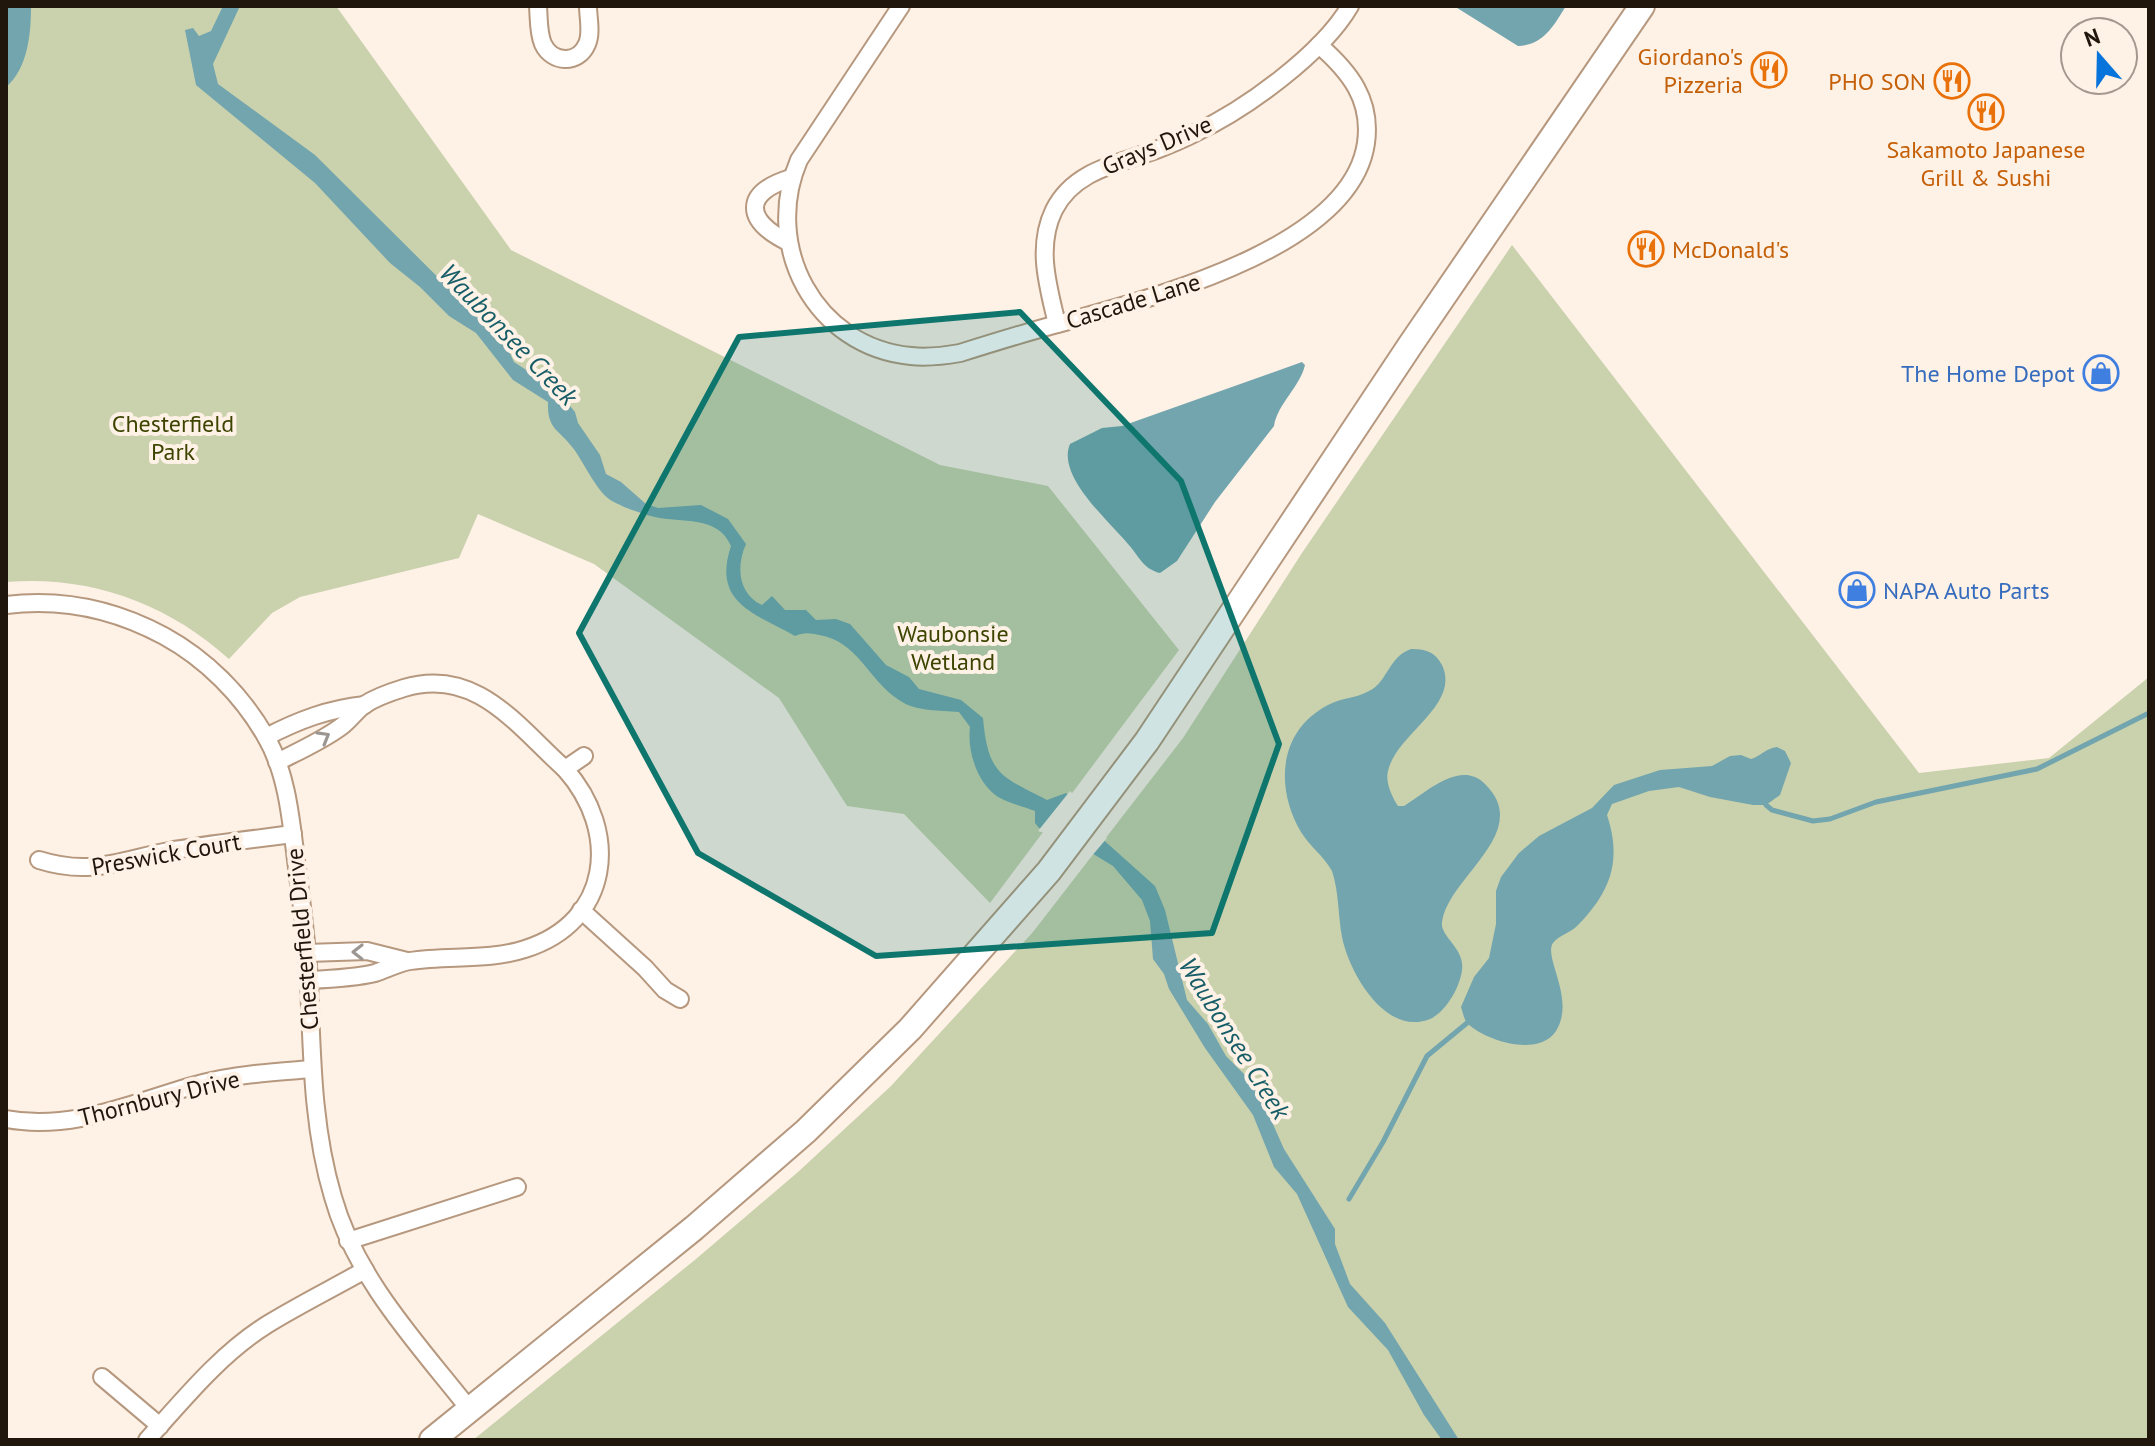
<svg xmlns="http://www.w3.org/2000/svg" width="2155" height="1446" viewBox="0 0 2155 1446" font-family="'PT Sans',sans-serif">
<rect width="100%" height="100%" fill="#fef1e6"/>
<g fill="#cad1ad">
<path d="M6 6H336L511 250 940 465 1048 486 1179 650 990 903 904 814 847 806 779 698 594 564 478 514 459 558 300 597 272 613 229 659C167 603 90 575 6 582Z"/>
<polygon points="1512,245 1919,773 2049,758 2149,677 2149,1440 473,1440 696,1259 798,1172 891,1086 1033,932 1183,738 1302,553"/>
</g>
<g fill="#72a5ae">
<path d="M6 6H31C31 33 28 68 6 87Z"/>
<path d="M223 6H240L213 64 218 84 315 155 506 345 514 362 557 390 575 412 578 423 600 455 606 474 621 482 646 504 658 508 701 505 728 519 746 544C736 566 738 594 762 605L772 596 785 610H806L816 620 836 619 850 624 886 665 909 677 919 689 961 700 983 718C988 774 1000 776 1047 800L1066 793 1077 804 1089 827 1155 886 1165 910 1187 1000 1208 1024 1226 1056 1256 1086 1284 1149 1335 1229V1244L1350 1284 1385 1323 1459 1440H1442L1424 1415 1388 1350 1348 1307 1297 1194 1274 1167 1253 1115 1205 1048 1169 989 1164 974 1153 959 1150 921 1142 900 1113 866 1062 835 1039 828 1035 823V811C1024 807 1009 803 998 797 977 783 967 751 970 727L959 712C940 710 916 712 899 700 868 680 858 641 819 635 810 633 804 632 795 636 754 613 712 603 731 546 718 515 681 523 655 517 642 514 619 506 609 499 596 490 583 461 573 448 559 429 547 430 548 402L513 380 476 333 449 316 420 287 390 263 315 183 196 85 185 30 193 28 199 36 211 31Z"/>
<path d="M1454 6H1566C1554 25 1544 45 1518 46Z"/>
<path d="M1302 362 1305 365C1300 387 1278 403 1274 426L1215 502 1177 561 1160 573C1143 569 1139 556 1128 544 1111 523 1056 476 1070 444L1102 428 1122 426Z"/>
<path d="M1411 649C1426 649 1435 652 1442 665 1461 705 1396 734 1388 771 1385 782 1392 797 1398 806H1404C1426 793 1460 759 1485 784 1534 832 1448 877 1442 922 1440 937 1465 948 1462 970 1460 987 1446 1012 1430 1019 1385 1037 1349 972 1342 937 1338 915 1339 892 1332 871 1324 856 1310 847 1301 832 1275 788 1278 731 1328 705 1341 698 1357 698 1369 691 1388 682 1388 657 1411 649Z"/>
<path d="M1777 747 1785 751 1791 763 1780 795 1766 805H1753L1710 797 1679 787 1649 791 1612 804 1607 815C1622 860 1611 891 1578 925 1572 932 1559 935 1553 943 1543 957 1576 999 1556 1031 1539 1057 1488 1042 1468 1024 1464 1020 1463 1013 1461 1007L1474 977 1489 958 1496 924V891L1501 877 1519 853 1539 836 1592 808 1614 785 1660 770 1712 766 1730 756 1741 755 1751 759C1761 756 1766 748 1777 747Z"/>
</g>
<polygon fill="#fef1e6" points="1070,791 1080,801 1092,825 1107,838 1091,857 1061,838 1038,831"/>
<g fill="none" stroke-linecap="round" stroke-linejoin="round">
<g stroke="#72a5ae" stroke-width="5">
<polyline points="1766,805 1772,810 1813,821 1830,819 1876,802 2037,769 2149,713"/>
<polyline points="1349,1199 1383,1142 1427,1056 1467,1023"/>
</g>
<defs>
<g id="minor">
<path d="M538 6C539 18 538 32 543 44 552 63 578 65 587 44 592 33 588 17 588 6"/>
<path d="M901 6 799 160C762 246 815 347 911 356 927 358 943 356 960 353 995 342 1030 331 1065 322 1151 298 1351 248 1366 143 1372 100 1350 72 1319 45"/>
<path d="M788 242C745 221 742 193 791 178"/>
<path d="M1057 324C1048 286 1036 247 1054 210 1074 170 1118 164 1156 150 1169 145 1183 139 1195 133 1246 109 1322 54 1350 6"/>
<path d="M6 605C62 598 114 609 164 636 206 659 242 695 266 737 287 773 291 820 296 860 301 900 307 940 309 981 312 1054 312 1127 333 1197 356 1279 418 1344 470 1410"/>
<path d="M266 737C299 720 328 709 365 705"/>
<path d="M277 762C299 751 322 741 342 726 350 720 356 711 364 705 376 697 391 692 404 688 476 666 517 726 565 769L584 756"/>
<path d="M39 860C93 877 123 859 174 850 214 844 253 839 293 834"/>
<polyline points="581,910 645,968 665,990 680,999"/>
<polyline points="307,953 367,951 407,961"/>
<path d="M309 980C331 979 354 978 375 973 387 969 398 963 410 961 447 955 488 961 525 949 611 922 621 832 565 769"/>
<path d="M6 1119C75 1132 138 1100 203 1083 238 1074 276 1072 312 1069"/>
<polyline points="348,1241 517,1187"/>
<polyline points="102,1377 160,1426"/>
<path d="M147 1440C184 1399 220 1354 268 1324 299 1305 333 1288 365 1270"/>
</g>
<polyline id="primary" points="432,1440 694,1228 806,1131 910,1029 1049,871 1147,741 1411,344 1642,6"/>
</defs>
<use href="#minor" stroke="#b6987f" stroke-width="20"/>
<use href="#primary" stroke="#b6987f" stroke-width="28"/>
<use href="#minor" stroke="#fff" stroke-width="16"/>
<use href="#primary" stroke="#fff" stroke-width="24"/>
</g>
<defs><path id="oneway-chevron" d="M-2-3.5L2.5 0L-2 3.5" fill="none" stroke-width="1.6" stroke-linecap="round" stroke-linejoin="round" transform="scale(2)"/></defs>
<g stroke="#9b9692">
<use href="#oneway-chevron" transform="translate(324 737) rotate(-30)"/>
<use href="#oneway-chevron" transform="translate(358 952) rotate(-180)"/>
</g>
<path fill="#0f766e" fill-opacity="0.2" stroke="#0f766e" stroke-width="6" stroke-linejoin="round" d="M1020 312 1181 481 1279 744 1212 933 876 956 698 853 579 633 739 337Z"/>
<defs>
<symbol id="restaurant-ring" viewBox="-11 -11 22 22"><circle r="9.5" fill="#fef1e6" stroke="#e8710a" stroke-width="1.5"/><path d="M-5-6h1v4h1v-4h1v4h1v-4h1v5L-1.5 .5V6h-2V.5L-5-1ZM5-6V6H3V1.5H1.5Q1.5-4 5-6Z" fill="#e8710a"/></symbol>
<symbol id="shop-ring" viewBox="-11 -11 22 22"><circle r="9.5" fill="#fef1e6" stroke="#3f7fe0" stroke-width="1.5"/><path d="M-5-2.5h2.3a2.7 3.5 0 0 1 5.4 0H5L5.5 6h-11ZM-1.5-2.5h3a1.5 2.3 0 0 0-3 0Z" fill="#3f7fe0"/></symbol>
</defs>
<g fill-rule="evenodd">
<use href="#restaurant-ring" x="1749" y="50" width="40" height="40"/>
<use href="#restaurant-ring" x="1932" y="61" width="40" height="40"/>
<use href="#restaurant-ring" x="1966" y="92" width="40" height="40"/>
<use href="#restaurant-ring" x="1626" y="229" width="40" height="40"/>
<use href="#shop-ring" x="2081" y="353" width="40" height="40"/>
<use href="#shop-ring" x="1837" y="570" width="40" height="40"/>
</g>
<g text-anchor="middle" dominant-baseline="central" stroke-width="8" stroke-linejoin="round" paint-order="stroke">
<g font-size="24" fill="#c56008" stroke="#fef1e6" text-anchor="end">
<text x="1743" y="56">Giordano's<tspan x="1743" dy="28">Pizzeria</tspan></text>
<text x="1926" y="81">PHO SON</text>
<text x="1986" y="149" text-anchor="middle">Sakamoto Japanese<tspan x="1986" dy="28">Grill &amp; Sushi</tspan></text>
<text x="1672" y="249" text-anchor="start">McDonald's</text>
</g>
<g font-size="24" fill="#20160c" stroke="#fef1e6">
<text transform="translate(1157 145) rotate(-23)">Grays Drive</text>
<text transform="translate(1133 301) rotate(-17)">Cascade Lane</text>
<text transform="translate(166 854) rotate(-10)">Preswick Court</text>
<text transform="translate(302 939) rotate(-95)">Chesterfield Drive</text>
<text transform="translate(159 1098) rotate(-14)">Thornbury Drive</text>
</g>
<g font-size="24" fill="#366cbe" stroke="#fef1e6" text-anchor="end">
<text x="2075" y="373">The Home Depot</text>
<text x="1883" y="590" text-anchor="start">NAPA Auto Parts</text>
</g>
<g font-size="24" fill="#3c4400" stroke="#fef1e6">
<text x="173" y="423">Chesterfield<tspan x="173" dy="28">Park</tspan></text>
<text x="953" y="633">Waubonsie<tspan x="953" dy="28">Wetland</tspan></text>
</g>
<g font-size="26" font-style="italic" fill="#165d67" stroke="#fef1e6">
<text transform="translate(509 334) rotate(46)">Waubonsee Creek</text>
<text transform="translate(1235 1038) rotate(58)">Waubonsee Creek</text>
</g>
</g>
<rect width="2155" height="1446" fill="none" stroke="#20160c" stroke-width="16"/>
<g transform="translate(2099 56) rotate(340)"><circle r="38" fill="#fef1e6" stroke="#a5998f" stroke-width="2"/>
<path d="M0-6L14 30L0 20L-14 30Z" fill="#0774db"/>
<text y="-12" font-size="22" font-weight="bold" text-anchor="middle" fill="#20160c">N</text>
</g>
</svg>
